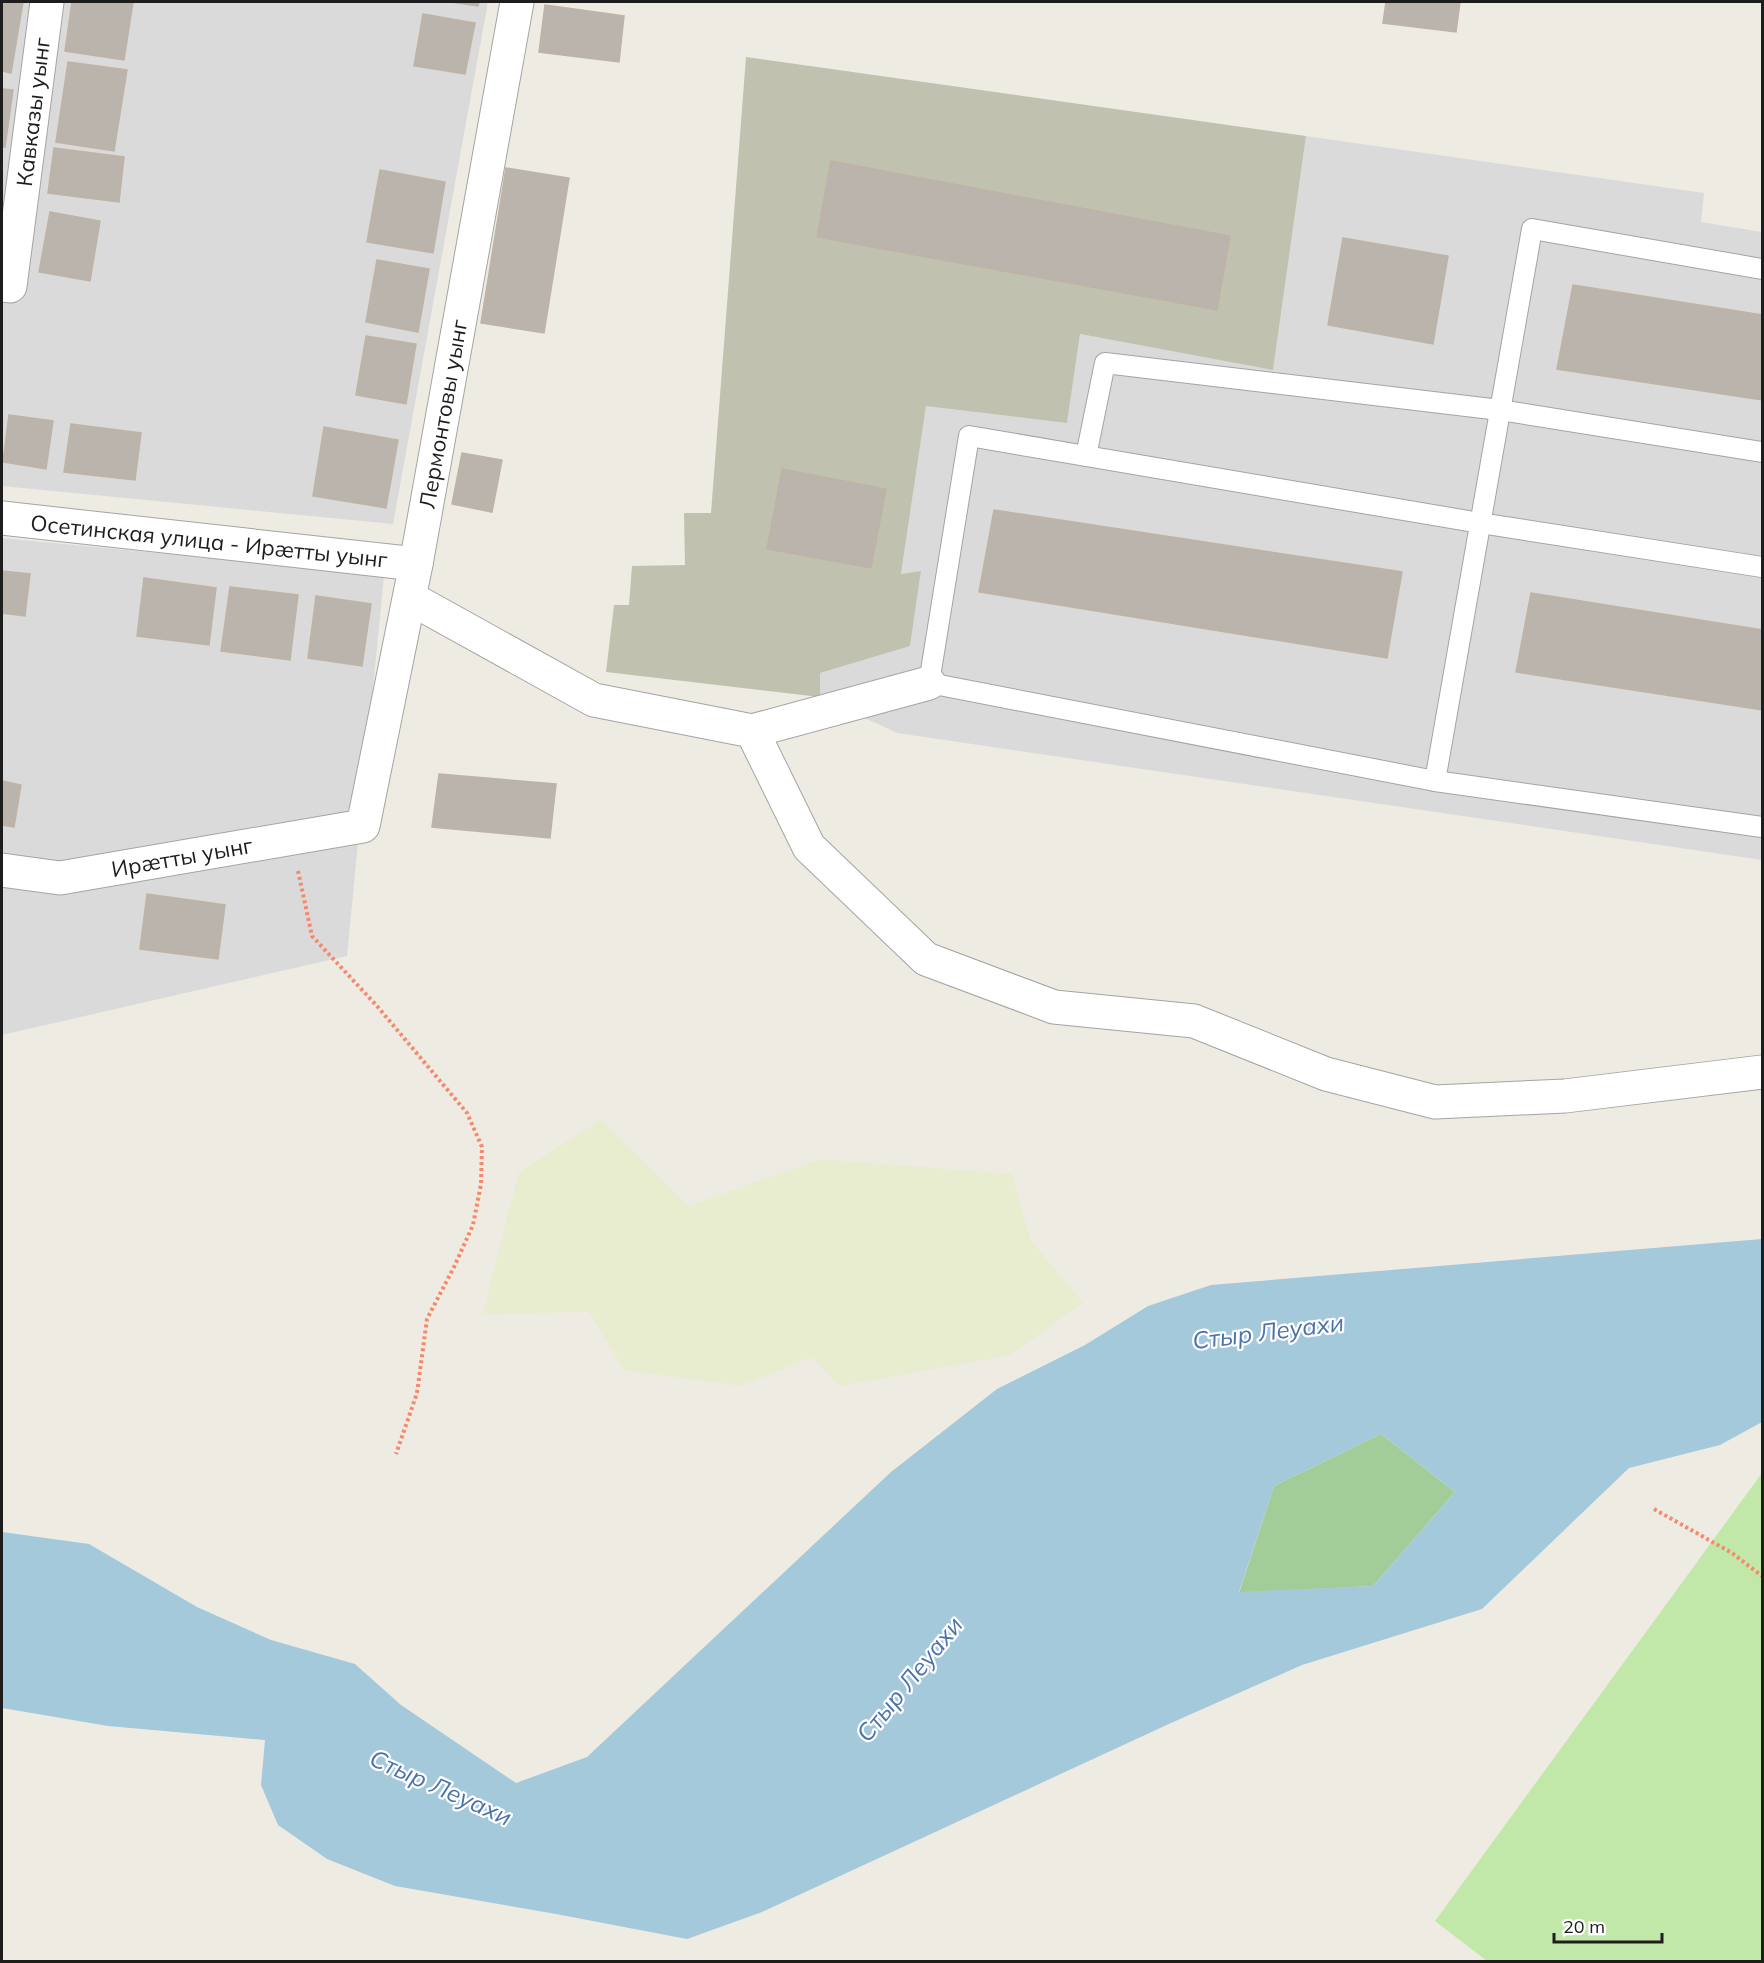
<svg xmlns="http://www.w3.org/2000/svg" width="1764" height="1963" viewBox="0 0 1764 1963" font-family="Mulish,sans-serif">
<rect width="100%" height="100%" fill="#eeebe3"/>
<g fill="#dbdada">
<polygon points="2,2 488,2 393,524 2,486"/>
<polygon points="1306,136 1704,193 1701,222 1762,232 1762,860 897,733 820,697 820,673 910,645 921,571 901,575 926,405 1067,422 1080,334 1273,369"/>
<polygon points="2,538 384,575 347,956 2,1035"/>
</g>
<polygon fill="#c0c2af" points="746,57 1306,136 1273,370 1080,334 1067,423 926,406 901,574 921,571 910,646 820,673 820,697 606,672 614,605 629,605 632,566 685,565 684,513 711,513"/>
<polygon fill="#e7edce" points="601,1120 688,1206 821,1159 1012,1174 1030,1239 1083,1303 1010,1355 840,1386 812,1357 741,1386 624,1370 589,1312 483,1314 519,1172"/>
<polygon fill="#c2e8a9" points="1762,1473 1762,1961 1487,1961 1435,1921"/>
<polygon fill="#a3cd98" points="1381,1434 1455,1492 1373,1586 1239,1593 1274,1486"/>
<path fill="#a4c9db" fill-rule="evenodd" d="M1762 1239V1422L1720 1445 1629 1468 1482 1609 1302 1665 1171 1723 762 1912 687 1939 556 1914 395 1886 327 1859 278 1825 261 1785 265 1740 108 1726 2 1708V1532L89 1544 197 1607 271 1640 355 1664 401 1705 516 1783 587 1757 891 1472 997 1389 1085 1345 1148 1306 1211 1285ZM1381 1434 1455 1492 1373 1586 1239 1592 1274 1486Z"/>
<g fill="#bab4ac" stroke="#bfb3a6" stroke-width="1.5">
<polygon points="2,2 23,2 11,73 2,71"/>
<polygon points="72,2 133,2 124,60 65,51"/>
<polygon points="451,2 479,2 478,6"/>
<polygon points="1386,2 1460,2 1456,32 1383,23"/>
<polygon points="545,5 624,16 619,62 539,52"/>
<polygon points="423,14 475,23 465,74 414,66"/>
<polygon points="68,62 127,70 114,151 56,142"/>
<polygon points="2,89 13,90 5,147 2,147"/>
<polygon points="54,148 124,157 119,202 48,193"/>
<polygon points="831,161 1230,236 1217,310 817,237"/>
<polygon points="506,168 569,178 544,333 481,323"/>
<polygon points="380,170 445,182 433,253 367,242"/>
<polygon points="50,212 100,221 90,281 39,272"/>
<polygon points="1343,238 1448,256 1433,344 1328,325"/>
<polygon points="377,260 429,269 418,332 366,322"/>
<polygon points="1573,285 1762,315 1762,400 1557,369"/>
<polygon points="366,336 416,344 406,404 356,395"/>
<polygon points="9,415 53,421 46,469 3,462"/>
<polygon points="71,424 141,433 135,480 64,472"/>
<polygon points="324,427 398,440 386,508 313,496"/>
<polygon points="462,453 502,460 492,512 452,504"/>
<polygon points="782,469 886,489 871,568 767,549"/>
<polygon points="994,510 1402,572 1387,658 979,592"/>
<polygon points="2,571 30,574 25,616 2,613"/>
<polygon points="144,578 216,588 209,645 137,636"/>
<polygon points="230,587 298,595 290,660 221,651"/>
<polygon points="1531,593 1762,630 1762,710 1516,672"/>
<polygon points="316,596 371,604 362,666 308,658"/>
<polygon points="439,774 556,784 550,838 432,827"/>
<polygon points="2,781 21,785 14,827 2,825"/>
<polygon points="147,894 225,905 218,959 140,949"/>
</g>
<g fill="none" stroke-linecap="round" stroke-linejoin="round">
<defs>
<g id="service">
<polyline points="1762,452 1500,410 1105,363 1086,456 969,436 929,683 1435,781 1762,827"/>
<polyline points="1086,456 1480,523 1762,567"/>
<polyline points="1435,781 1532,229 1762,269"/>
</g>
<g id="minor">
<polyline points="2,285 10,286 47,2"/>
<polyline points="410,598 594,700 752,731 929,683"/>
<polyline points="752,731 809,847 926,959 1054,1007 1194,1021 1326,1074 1435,1102 1565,1096 1762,1072"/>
<polyline points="2,870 60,878 363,826 416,564 517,2"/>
</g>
<polyline id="tertiary" points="2,518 416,564"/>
</defs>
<use href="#service" stroke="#a4a4a4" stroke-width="22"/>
<use href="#minor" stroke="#a4a4a4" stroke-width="35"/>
<use href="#tertiary" stroke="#a4a4a4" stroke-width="35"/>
<g stroke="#f6886b" stroke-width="4" stroke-dasharray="3 3" stroke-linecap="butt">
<polyline points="298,871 312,936 377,1006 467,1113 482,1147 481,1184 473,1225 454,1267 427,1319 417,1393 396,1454"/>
<polyline points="1654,1509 1732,1553 1762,1576"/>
</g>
<use href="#service" stroke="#fff" stroke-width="20"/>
<use href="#minor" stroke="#fff" stroke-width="33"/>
<use href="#tertiary" stroke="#fff" stroke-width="33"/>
</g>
<g text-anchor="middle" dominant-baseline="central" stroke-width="4.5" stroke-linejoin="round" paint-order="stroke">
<g font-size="22" fill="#1d1d1d" stroke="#fff">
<text transform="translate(33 112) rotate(-83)">Кавказы уынг</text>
<text transform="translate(443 414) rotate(-80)">Лермонтовы уынг</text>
<text transform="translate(209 541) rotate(6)">Осетинская улица - Ирæтты уынг</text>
<text transform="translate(182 857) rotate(-10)">Ирæтты уынг</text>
</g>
<g font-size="24" font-style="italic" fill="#4c72aa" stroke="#fff">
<text transform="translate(1268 1331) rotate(-7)">Стыр Леуахи</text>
<text transform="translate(909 1679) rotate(-51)">Стыр Леуахи</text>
<text transform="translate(441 1787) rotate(24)">Стыр Леуахи</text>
</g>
</g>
<rect width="1764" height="1963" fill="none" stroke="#1d1d1d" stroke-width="6"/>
<path d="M1554 1933v9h108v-9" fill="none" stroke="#1d1d1d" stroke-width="3"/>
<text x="1563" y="1933" font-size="18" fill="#1d1d1d" stroke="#ffffff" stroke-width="4.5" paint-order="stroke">20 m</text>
</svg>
